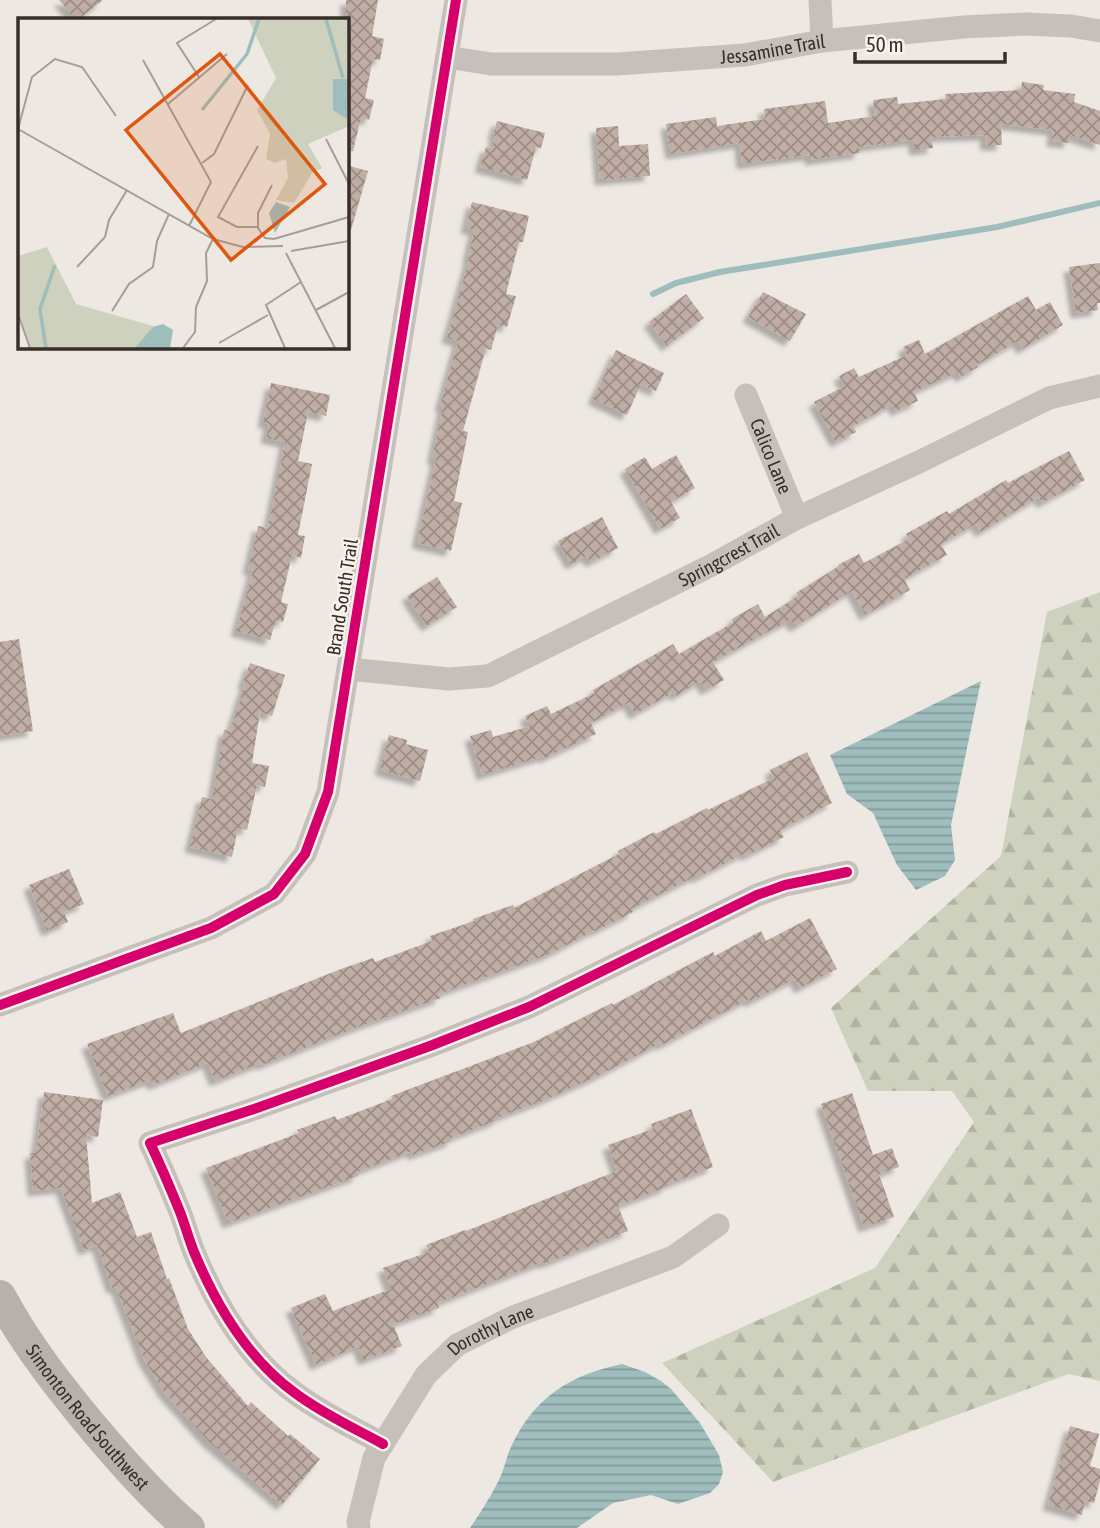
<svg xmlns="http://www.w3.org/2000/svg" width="1100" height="1528" viewBox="0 0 1100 1528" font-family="'Asap Condensed',sans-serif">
<defs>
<pattern id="forest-firs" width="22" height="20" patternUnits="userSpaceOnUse" patternTransform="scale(1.75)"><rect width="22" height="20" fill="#ced1bd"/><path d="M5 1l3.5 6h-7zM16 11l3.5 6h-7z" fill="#b2b4a3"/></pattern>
<pattern id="water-rules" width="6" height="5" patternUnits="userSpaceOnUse" patternTransform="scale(1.75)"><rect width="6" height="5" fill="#a0bdbd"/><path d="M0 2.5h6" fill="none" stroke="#839a9a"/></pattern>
<pattern id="building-cross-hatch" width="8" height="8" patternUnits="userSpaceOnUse" patternTransform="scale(1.75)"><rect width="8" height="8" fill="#c0ada5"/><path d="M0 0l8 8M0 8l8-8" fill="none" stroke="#9d8d87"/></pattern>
<filter id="shadow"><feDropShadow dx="-5.5" dy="5.5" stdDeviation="2" flood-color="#0004"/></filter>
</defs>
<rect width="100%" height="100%" fill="#ede8e2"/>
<polygon fill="url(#forest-firs)" points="1100,592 1100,1381 1069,1374 773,1482 662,1363 875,1268 974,1122 952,1091 868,1091 831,1008 1001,856 1047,612"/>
<g fill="url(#water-rules)">
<polygon points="981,681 951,825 955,860 945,876 916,890 897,865 873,813 847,794 830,755"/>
<path d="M622 1364 645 1372 661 1381 671 1389 700 1423 719 1455 723 1472 719 1484 710 1493 678 1504 651 1495 613 1503 577 1528H470C480 1513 490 1498 498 1482 504 1471 506 1458 511 1447 534 1397 570 1375 622 1364Z"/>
</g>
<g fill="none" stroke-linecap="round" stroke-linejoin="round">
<polyline stroke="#a0bdbd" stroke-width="6" points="653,294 676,283 720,272 997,227 1100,203"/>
</g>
<g fill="url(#building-cross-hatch)" filter="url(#shadow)">
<polygon points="59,0 103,0 79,19 75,19"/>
<polygon points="346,0 378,0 372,36 384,39 380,60 373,59 365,98 374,100 369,120 361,118 353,151 346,151"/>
<polygon points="1022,82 1044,85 1043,90 1075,94 1074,102 1100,111 1100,145 1070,135 1069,143 1052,141 1053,130 1001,124 1002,145 986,145 985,135 931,137 933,148 915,150 913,140 859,147 860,153 810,160 810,155 742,164 740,143 671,154 666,124 716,117 717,126 765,119 764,109 825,101 828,123 875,116 873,100 897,97 898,104 946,99 945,94 1021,90"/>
<polygon points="497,121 545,133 541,148 536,147 527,180 480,167 486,147 492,148 495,135 493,135"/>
<polygon points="618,126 619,146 648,144 650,176 600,180 596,128"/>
<polygon points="346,165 368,171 351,230 346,229"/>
<polygon points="472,202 529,216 523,242 519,242 506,294 516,296 507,327 498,325 491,350 486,348 463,431 468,432 454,501 462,503 451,551 417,543 436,459 432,459 443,407 440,406 458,341 447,338 469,259 468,258 474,230 466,228"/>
<polygon points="1100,263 1100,303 1097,303 1098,310 1076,313 1069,267"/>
<polygon points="763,292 806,314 790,341 748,317"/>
<polygon points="686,294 704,318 667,346 649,322"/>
<polygon points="1028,296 1036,310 1050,302 1063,325 1022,349 1018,341 977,365 978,367 961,377 958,372 914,392 918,401 896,411 893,404 853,426 856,432 836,442 814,402 845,386 839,376 854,368 859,377 907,355 903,347 919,340 925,354"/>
<polygon points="616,350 664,373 656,391 641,384 627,415 593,399"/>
<polygon points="271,383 330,395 326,416 308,412 298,461 312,464 298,535 305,536 301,558 292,555 281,602 288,604 283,622 276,620 270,640 236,631 253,570 248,569 258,526 268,528 285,442 266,438 269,424 263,422"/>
<polygon points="1069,451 1085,480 1042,503 1039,497 981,532 976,524 941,544 947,555 904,579 910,590 865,615 852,591 795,627 790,620 713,662 724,680 706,690 701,681 676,696 674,692 635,714 628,703 591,723 596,734 545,758 544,756 482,775 470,736 491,730 493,737 530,726 525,716 547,706 551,714 595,693 593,690 673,644 679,654 734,622 732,619 758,604 765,617 798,596 796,593 839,566 838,565 859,554 864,563 909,539 906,534 947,511 949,514 1006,480 1008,483"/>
<polygon points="676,455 695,488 671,502 680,518 660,529 625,469 645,457 652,469"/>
<polygon points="602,517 618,548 591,562 587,556 571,564 558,541"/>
<polygon points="437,577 457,607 427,626 407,596"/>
<polygon points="19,639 33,731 0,736 0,642"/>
<polygon points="250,663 285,675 272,716 260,712 252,763 269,766 265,787 257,785 247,830 238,828 232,857 190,847 202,797 212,799 224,730 230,731 245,684 243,683"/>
<polygon points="389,735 407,740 406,744 428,750 420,781 380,770"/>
<polygon points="807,752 832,803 780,830 784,837 746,856 745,853 697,878 696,876 631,909 633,912 596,931 595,930 550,954 439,994 441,998 355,1028 262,1065 261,1063 215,1081 208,1063 153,1085 151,1080 108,1096 87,1044 173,1013 181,1033 341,969 373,958 375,962 432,941 430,936 474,921 473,919 513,905 514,908 619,854 618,851 654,832 656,834 707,808 708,810 774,778 770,770"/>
<polygon points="69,869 84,904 64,912 68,922 47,931 29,885"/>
<polygon points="810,918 837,969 800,988 795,979 750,1002 749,999 662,1045 661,1043 600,1075 547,1099 497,1118 498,1120 451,1138 452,1141 413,1155 412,1151 357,1172 358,1176 228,1223 206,1168 299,1133 297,1130 335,1116 337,1120 392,1099 391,1096 534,1042 612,1003 613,1005 713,952 715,956 761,931 766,941"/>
<polygon points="44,1092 103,1100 98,1137 86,1135 92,1203 120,1192 137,1237 151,1232 167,1279 169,1278 188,1329 206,1357 248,1406 251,1402 288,1436 290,1434 320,1459 282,1505 208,1441 164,1392 144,1359 116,1287 112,1288 97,1245 84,1250 61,1188 33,1191 30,1153 36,1153"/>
<polygon points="852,1093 873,1155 892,1148 899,1167 879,1174 894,1217 864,1227 821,1104"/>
<polygon points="691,1109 713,1167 666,1185 667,1187 618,1206 628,1231 544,1264 543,1262 438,1303 439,1308 393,1324 402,1346 364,1360 358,1346 316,1365 291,1308 325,1294 333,1311 391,1289 383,1268 429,1252 426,1245 465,1230 466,1231 617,1171 608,1145 653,1129 651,1124"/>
<polygon points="1070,1426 1099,1434 1090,1466 1100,1469 1100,1481 1094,1503 1085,1501 1082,1515 1048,1505"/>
</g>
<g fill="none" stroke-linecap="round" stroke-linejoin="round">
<g stroke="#c6c0bc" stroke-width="23">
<polyline points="820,0 822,41"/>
<path id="s1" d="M447 57 491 64H617L745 55 822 41 964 27 1026 24 1071 26 1100 31"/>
<path id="s2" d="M746 395 797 518"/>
<path id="s3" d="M348 669 449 679 488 676 710 566 797 518 921 461 1049 398 1100 386"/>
<polyline points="0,1005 211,928 274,894 305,854 328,792 456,0"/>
<path d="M383 1444C354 1428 323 1414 295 1393 248 1359 216 1305 194 1252 188 1237 184 1221 178 1207 169 1185 160 1164 150 1143L254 1109 430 1046 529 1007 757 895 785 885 847 872"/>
<path id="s4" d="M359 1528 358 1522 374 1458 426 1375 457 1345 511 1318 673 1257 718 1225"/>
</g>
<path stroke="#b7b1ac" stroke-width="32" id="s5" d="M0 1296C26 1345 61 1389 96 1431 125 1465 155 1499 189 1528"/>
<defs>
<g id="cycleway">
<polyline points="0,1005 211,928 274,894 305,854 328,792 456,0"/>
<path d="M383 1444C354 1428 323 1414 295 1393 248 1359 216 1305 194 1252 188 1237 184 1221 178 1207 169 1185 160 1164 150 1143L254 1109 430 1046 529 1007 757 895 785 885 847 872"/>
</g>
</defs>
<use href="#cycleway" stroke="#f9f2ea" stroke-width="15"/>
<use href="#cycleway" stroke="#d6006c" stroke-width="10"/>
</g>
<g text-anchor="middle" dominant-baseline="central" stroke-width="5" stroke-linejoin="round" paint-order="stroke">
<g font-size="19" fill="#372e2a" stroke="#f9f2ea">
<text stroke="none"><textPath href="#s1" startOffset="327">Jessamine Trail</textPath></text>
<text stroke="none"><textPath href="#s2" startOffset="66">Calico Lane</textPath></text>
<text stroke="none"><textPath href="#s3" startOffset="410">Springcrest Trail</textPath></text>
<text transform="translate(342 597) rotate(-81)">Brand South Trail</text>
<text stroke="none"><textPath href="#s4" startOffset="250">Dorothy Lane</textPath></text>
<text stroke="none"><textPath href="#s5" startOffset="150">Simonton Road Southwest</textPath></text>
</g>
</g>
<g transform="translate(18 18)">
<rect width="331" height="331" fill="#ede8e2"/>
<path d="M230 1H331V108L290 126 304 150 294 155 276 185 258 182 270 160 268 141 257 145 248 141 252 116 239 92 258 60ZM29 229 58 286 142 310 119 330H13L0 296V238Z" fill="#ced1bd"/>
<path d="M315 61H331L329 101 315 92ZM258 184 272 189 257 215 251 195ZM145 306 155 312 152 330H117L135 309Z" fill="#a0bdbd"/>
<path fill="none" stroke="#a0bdbd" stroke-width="3.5" d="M308 1 325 60M184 92 229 36 241 1M28 330 22 291 37 247"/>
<path fill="none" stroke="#a49e98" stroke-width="2" d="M125 42 193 164 171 208M181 59 159 25 198 1M150 86 209 36M0 111 195 221 225 229 265 228M0 111 14 59 37 41 64 49 98 98M308 121 331 166M184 145 196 136 230 67M254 167 240 195V210L247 220 256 221 331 199M240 209H219L200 199 240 128M273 233 331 223M268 235 317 330M59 249 87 219 91 202 109 172M298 292 331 274M94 293 111 266 135 249 139 223 151 196M0 296 12 330M201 325 250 297M165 330 177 314 178 289 189 263 188 235 195 221M267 330 248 287 283 264"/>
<path fill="#df570e" fill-opacity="0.15" stroke="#df570e" stroke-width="3.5" d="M202 36 307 166 213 242 108 112Z"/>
<rect width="331" height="331" fill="none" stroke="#372e2a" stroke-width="3.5"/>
</g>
<path d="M855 52v10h150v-10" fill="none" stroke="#372e2a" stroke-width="3.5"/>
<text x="866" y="52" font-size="21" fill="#372e2a" stroke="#f9f2ea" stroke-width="5" paint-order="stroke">50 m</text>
</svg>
